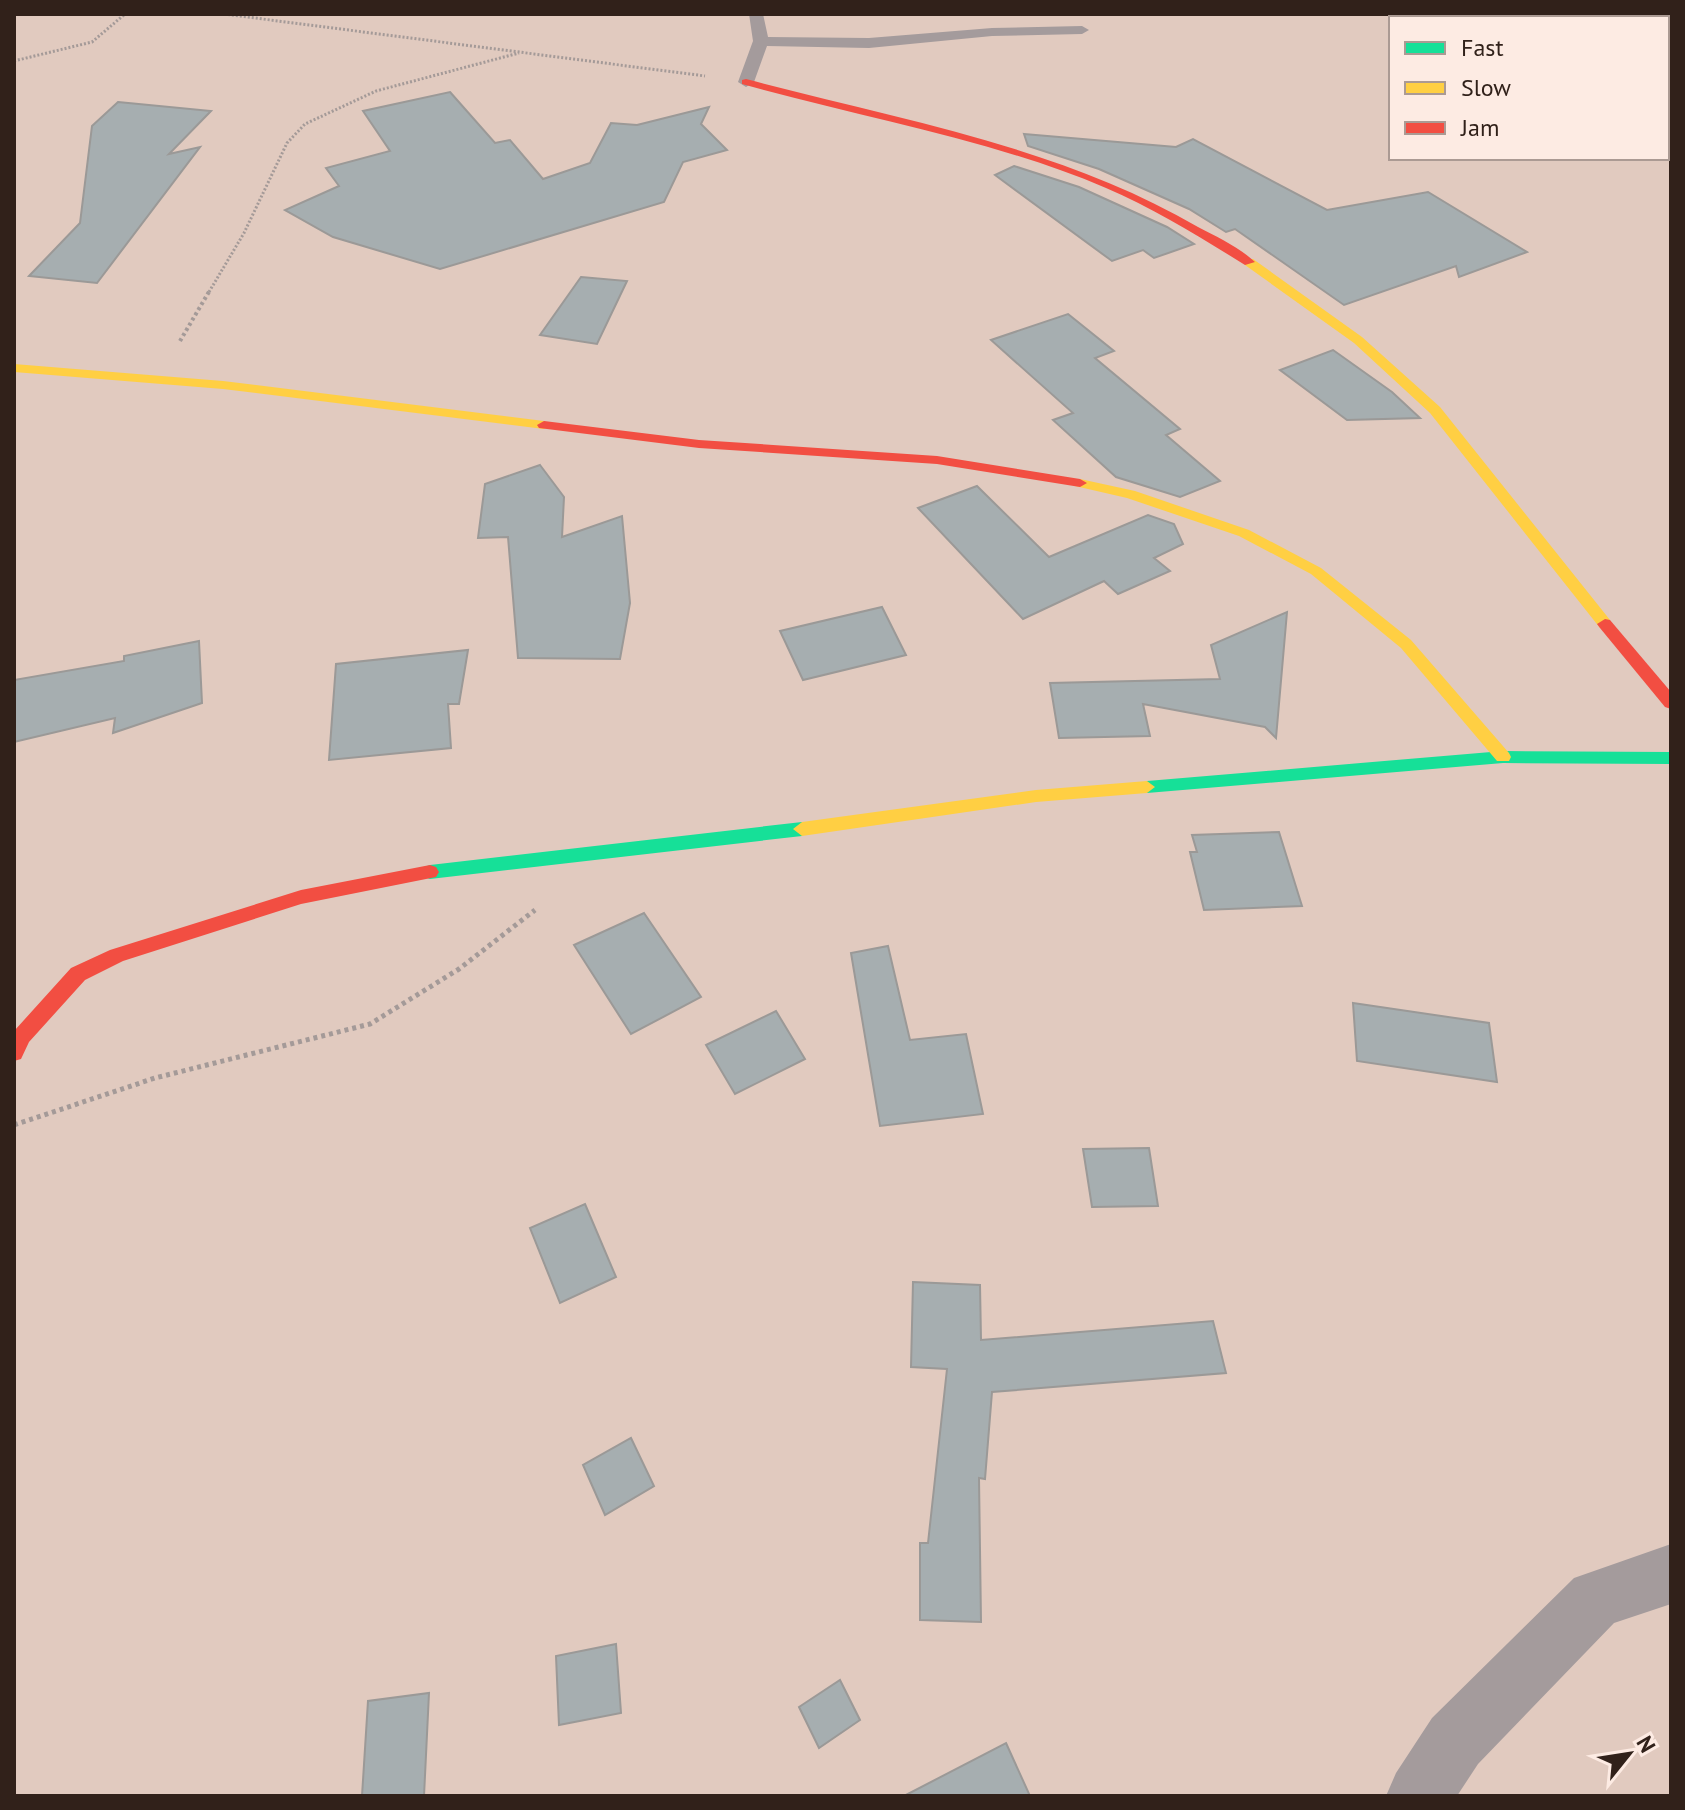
<svg xmlns="http://www.w3.org/2000/svg" width="1685" height="1810" viewBox="0 0 1685 1810" font-family="'PT Sans',sans-serif">
<rect width="100%" height="100%" fill="#e1cabf"/>
<g fill="#a6aeb0" stroke="#9b9997" stroke-width="2">
<polygon points="450,92 495,143 510,140 543,179 590,163 611,123 637,125 709,107 701,124 727,150 683,162 664,202 440,269 333,237 285,210 339,186 326,168 390,151 363,111"/>
<polygon points="118,102 211,111 169,154 200,147 97,283 29,276 80,223 92,126"/>
<polygon points="1024,134 1176,147 1193,139 1327,210 1428,192 1527,252 1459,277 1456,266 1344,305 1235,229 1226,232 1189,209 1099,169 1028,146"/>
<polygon points="1014,166 1079,187 1167,227 1194,244 1154,258 1143,250 1112,261 995,175"/>
<polygon points="581,277 627,281 597,344 540,335"/>
<polygon points="1068,314 1114,351 1095,358 1180,429 1166,435 1220,481 1180,497 1116,477 1053,420 1073,413 991,340"/>
<polygon points="1333,350 1392,392 1420,418 1347,420 1280,370"/>
<polygon points="540,465 564,497 562,537 622,516 630,603 620,659 518,658 508,537 478,538 485,484"/>
<polygon points="977,486 1049,557 1148,515 1174,524 1183,544 1154,558 1170,571 1118,594 1104,581 1023,619 918,508"/>
<polygon points="882,607 906,655 803,680 780,631"/>
<polygon points="1287,612 1276,738 1265,727 1143,704 1150,736 1059,738 1050,683 1220,679 1211,645"/>
<polygon points="199,641 202,703 113,733 115,718 14,742 14,680 124,661 124,656"/>
<polygon points="468,650 459,704 448,704 451,748 329,760 336,664"/>
<polygon points="1279,832 1302,906 1204,910 1190,852 1197,852 1192,835"/>
<polygon points="644,913 701,997 631,1034 574,945"/>
<polygon points="888,946 910,1040 966,1034 983,1114 880,1126 851,953"/>
<polygon points="1353,1003 1489,1023 1497,1082 1357,1061"/>
<polygon points="776,1011 805,1059 735,1094 706,1045"/>
<polygon points="1149,1148 1158,1206 1092,1207 1083,1149"/>
<polygon points="585,1204 616,1277 560,1303 530,1228"/>
<polygon points="913,1282 980,1285 981,1340 1213,1321 1226,1373 992,1392 985,1479 979,1478 981,1622 920,1620 920,1543 928,1543 947,1369 911,1367"/>
<polygon points="631,1438 654,1486 605,1515 583,1465"/>
<polygon points="616,1644 621,1713 559,1725 556,1656"/>
<polygon points="840,1680 860,1720 819,1748 799,1707"/>
<polygon points="429,1693 424,1796 362,1796 368,1701"/>
<polygon points="1006,1743 1030,1796 904,1796"/>
</g>
<g fill="none" stroke-linecap="round" stroke-linejoin="round">
<g stroke="#a49a98" stroke-width="3" stroke-dasharray="2 2" stroke-linecap="butt">
<polyline points="224,14 705,76"/>
<polyline points="14,61 92,42 125,14"/>
<polyline points="209,292 244,233 287,143 305,124 376,91 519,53"/>
</g>
<polyline stroke="#a49a98" stroke-width="4" stroke-dasharray="3 3" stroke-linecap="butt" points="180,341 210,290"/>
<polyline stroke="#a49a98" stroke-width="5" stroke-dasharray="4 4" stroke-linecap="butt" points="14,1125 155,1078 370,1024 459,969 535,910"/>
<polygon fill="#a49b9c" fill-rule="evenodd" points="749,14 763,14 768,37 869,38 992,28 1082,26 1089,30 1082,34 992,36 869,48 767,46 754,82 746,87 738,82 753,41"/>
<g fill="#a49b9c" fill-rule="evenodd">
<polygon points="1584,14 1611,14 1614,18 1586,18"/>
<polygon points="1667,42 1671,43 1671,58 1667,57"/>
<polygon points="1671,1544 1671,1604 1614,1623 1478,1764 1457,1796 1386,1796 1396,1773 1432,1718 1574,1578"/>
</g>
<g fill="#16e098" fill-rule="evenodd">
<polygon points="1503,751 1671,752 1671,764 1503,763 1147,793 1139,787 1147,781"/>
<polygon points="802,822 811,829 802,836 430,879 424,877 421,872 424,867 430,865"/>
</g>
<g fill="#ffcf43" fill-rule="evenodd">
<polygon points="1245,259 1253,259 1362,337 1440,407 1610,620 1610,628 1600,628 1430,413 1354,343 1245,265"/>
<polygon points="14,364 223,381 544,421 551,425 544,429 223,389 14,372"/>
<polygon points="1080,479 1135,491 1249,530 1321,568 1411,640 1509,753 1511,757 1509,761 1497,761 1401,648 1311,574 1239,536 1127,498 1075,486 1075,480"/>
<polygon points="1147,781 1155,787 1147,793 1036,802 802,836 793,829 802,822 1036,790"/>
</g>
<g fill="#f24e42" fill-rule="evenodd">
<path d="M746 79C898 119 1061 147 1198 227 1217 237 1239 247 1255 262L1245 265C1200 237 1155 209 1106 188 991 139 863 118 742 84V80Z"/>
<polygon points="544,421 699,440 937,456 1080,479 1087,483 1080,487 937,464 699,448 539,428 537,425"/>
<polygon points="1605,619 1610,620 1671,692 1671,709 1665,707 1600,628 1597,624"/>
<polygon points="430,865 436,867 439,872 436,877 301,904 123,961 85,980 29,1042 21,1059 14,1061 15,1030 71,968 110,950 301,890"/>
</g>
</g>
<rect width="1685" height="1810" fill="none" stroke="#31211a" stroke-width="32"/>
<rect x="1389" y="16" width="280" height="144" fill="#fdebe3" stroke="#ab9a93" stroke-width="2"/>
<rect x="1405" y="42" width="40" height="12" fill="#16e098" stroke="#ab9a93" stroke-width="2"/>
<text x="1461" y="56" font-size="24" fill="#31211a">Fast</text>
<rect x="1405" y="82" width="40" height="12" fill="#ffcf43" stroke="#ab9a93" stroke-width="2"/>
<text x="1461" y="96" font-size="24" fill="#31211a">Slow</text>
<rect x="1405" y="122" width="40" height="12" fill="#f24e42" stroke="#ab9a93" stroke-width="2"/>
<text x="1461" y="136" font-size="24" fill="#31211a">Jam</text>
<g transform="translate(1629 1754) rotate(60)" stroke="#fdebe3" stroke-width="6" paint-order="stroke">
<path d="M0-6L14 30L0 20L-14 30Z" fill="#31211a"/>
<text y="-12" font-size="22" font-weight="bold" text-anchor="middle" fill="#31211a">N</text>
</g>
</svg>
